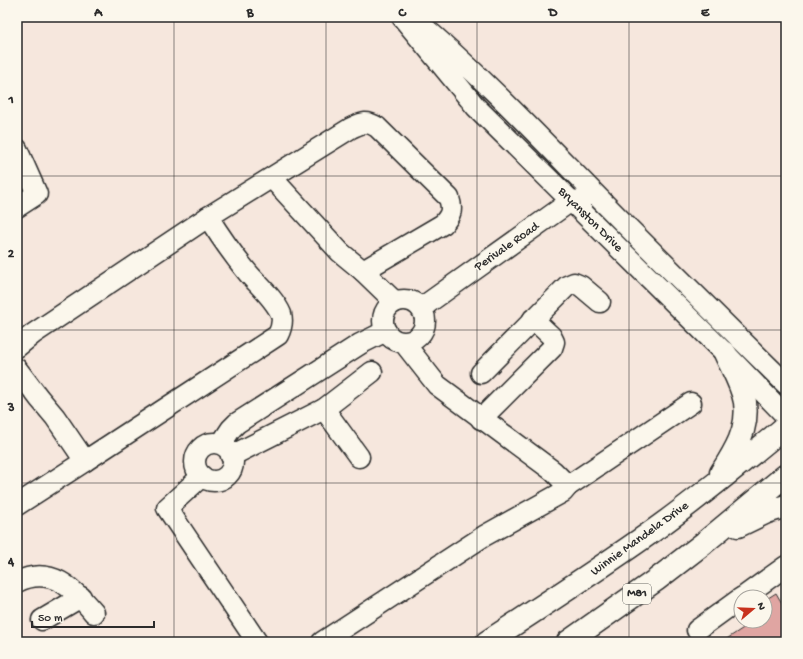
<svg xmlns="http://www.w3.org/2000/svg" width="803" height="659" viewBox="0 0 803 659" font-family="'Gochi Hand',sans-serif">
<rect width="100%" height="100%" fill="#f6e7dd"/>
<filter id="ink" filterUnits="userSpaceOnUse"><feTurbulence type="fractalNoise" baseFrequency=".025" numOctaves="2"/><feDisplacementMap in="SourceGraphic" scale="8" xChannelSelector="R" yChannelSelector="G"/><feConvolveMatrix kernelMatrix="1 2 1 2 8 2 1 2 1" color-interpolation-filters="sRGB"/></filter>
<g filter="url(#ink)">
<polygon fill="#e0a5a2" stroke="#2b2b2b" points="776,593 783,605 786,603 786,642 722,642 754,621 765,621 765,600"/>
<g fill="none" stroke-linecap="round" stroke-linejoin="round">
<defs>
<g id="minor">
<polyline points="402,17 476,107 725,353 786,416"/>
<path d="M418 22C483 77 541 139 600 199 661 261 724 323 786 384"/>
<polyline points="17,149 37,194 17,207"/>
<polyline points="272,178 340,252 363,271"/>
<circle cx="404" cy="321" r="21"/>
<polyline points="421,308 571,201 583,200"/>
<path d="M17 347 33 334 208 217 351 128C362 123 366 120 377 127L449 198C453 210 451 215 443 224L363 271 395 302"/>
<polyline points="17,369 39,398 55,417 85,461 17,505"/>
<polyline points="481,373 567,286 574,283 581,286 600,302"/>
<polyline points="324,409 359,457"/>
<polyline points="481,419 552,348 554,342 551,336 533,319"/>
<circle cx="214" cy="462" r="19"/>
<polyline points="221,444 231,429 237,423 360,344 386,331"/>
<polyline points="231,456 324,409 372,372"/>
<path d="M85 461 278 335C281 329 283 321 281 314 274 298 259 286 248 273 233 255 220 236 208 217"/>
<polyline points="202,476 167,508 257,642"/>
<polyline points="568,486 691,403"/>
<path d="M17 582C51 565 73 588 94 613"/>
<polyline points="743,597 786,566"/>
<polyline points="42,620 81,597"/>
<polyline points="697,630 741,598"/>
<polyline points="322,642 484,536 563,492 568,486 553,471 437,385 404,343"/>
</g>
<g id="major">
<path d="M721 473C735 451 749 429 745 402 742 385 732 369 725 353"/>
<polyline points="738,526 767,512 786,506"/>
<path d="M487 642C544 605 601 568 657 528 701 496 744 461 786 426"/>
<polyline points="568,642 656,580 704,543 786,475"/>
</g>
</defs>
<use href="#minor" stroke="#2b2b2b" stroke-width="23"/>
<use href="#major" stroke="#2b2b2b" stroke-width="25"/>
<use href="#minor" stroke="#fbf7ec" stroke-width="20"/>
<use href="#major" stroke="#fbf7ec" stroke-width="22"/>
</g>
</g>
<path fill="none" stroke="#2b2b2b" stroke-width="1" stroke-opacity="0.55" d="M174 17V642M326 17V642M477 17V642M629 17V642M17 176H786M17 330H786M17 483H786"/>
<g text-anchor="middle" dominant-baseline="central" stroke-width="3" stroke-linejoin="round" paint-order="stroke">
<rect fill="#fbf7ec" stroke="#696865" stroke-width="1" x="623" y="584" width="28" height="20" rx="3"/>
<g font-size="12" font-weight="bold" fill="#2b2b2b">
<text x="637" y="594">M81</text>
</g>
<g font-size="13" fill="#2b2b2b" stroke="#fbf7ec">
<text transform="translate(590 220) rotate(45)">Bryanston Drive</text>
<text transform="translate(507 247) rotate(-35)">Perivale Road</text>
<text transform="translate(640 539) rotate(-36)">Winnie Mandela Drive</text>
</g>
</g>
<rect width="803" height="659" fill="none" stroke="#fbf7ec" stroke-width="44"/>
<g transform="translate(753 609) rotate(71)"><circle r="19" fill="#fbf7ec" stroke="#a8a59f"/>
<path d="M0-3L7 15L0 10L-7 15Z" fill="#c8321e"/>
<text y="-6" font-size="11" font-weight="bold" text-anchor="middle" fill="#2b2b2b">N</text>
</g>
<path d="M32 621v6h122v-6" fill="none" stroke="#2b2b2b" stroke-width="2"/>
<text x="38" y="621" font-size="12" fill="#2b2b2b" stroke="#fbf7ec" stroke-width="3" paint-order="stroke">50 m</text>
<rect x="22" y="22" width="759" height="615" fill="none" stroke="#2b2b2b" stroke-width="1.5"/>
<g font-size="13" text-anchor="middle" font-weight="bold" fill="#2b2b2b">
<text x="98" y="16">A</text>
<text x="250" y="16">B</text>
<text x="402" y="16">C</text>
<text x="553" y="16">D</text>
<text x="705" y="16">E</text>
<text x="11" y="103">1</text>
<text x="11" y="257">2</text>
<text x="11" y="411">3</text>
<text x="11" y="565">4</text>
</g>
</svg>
